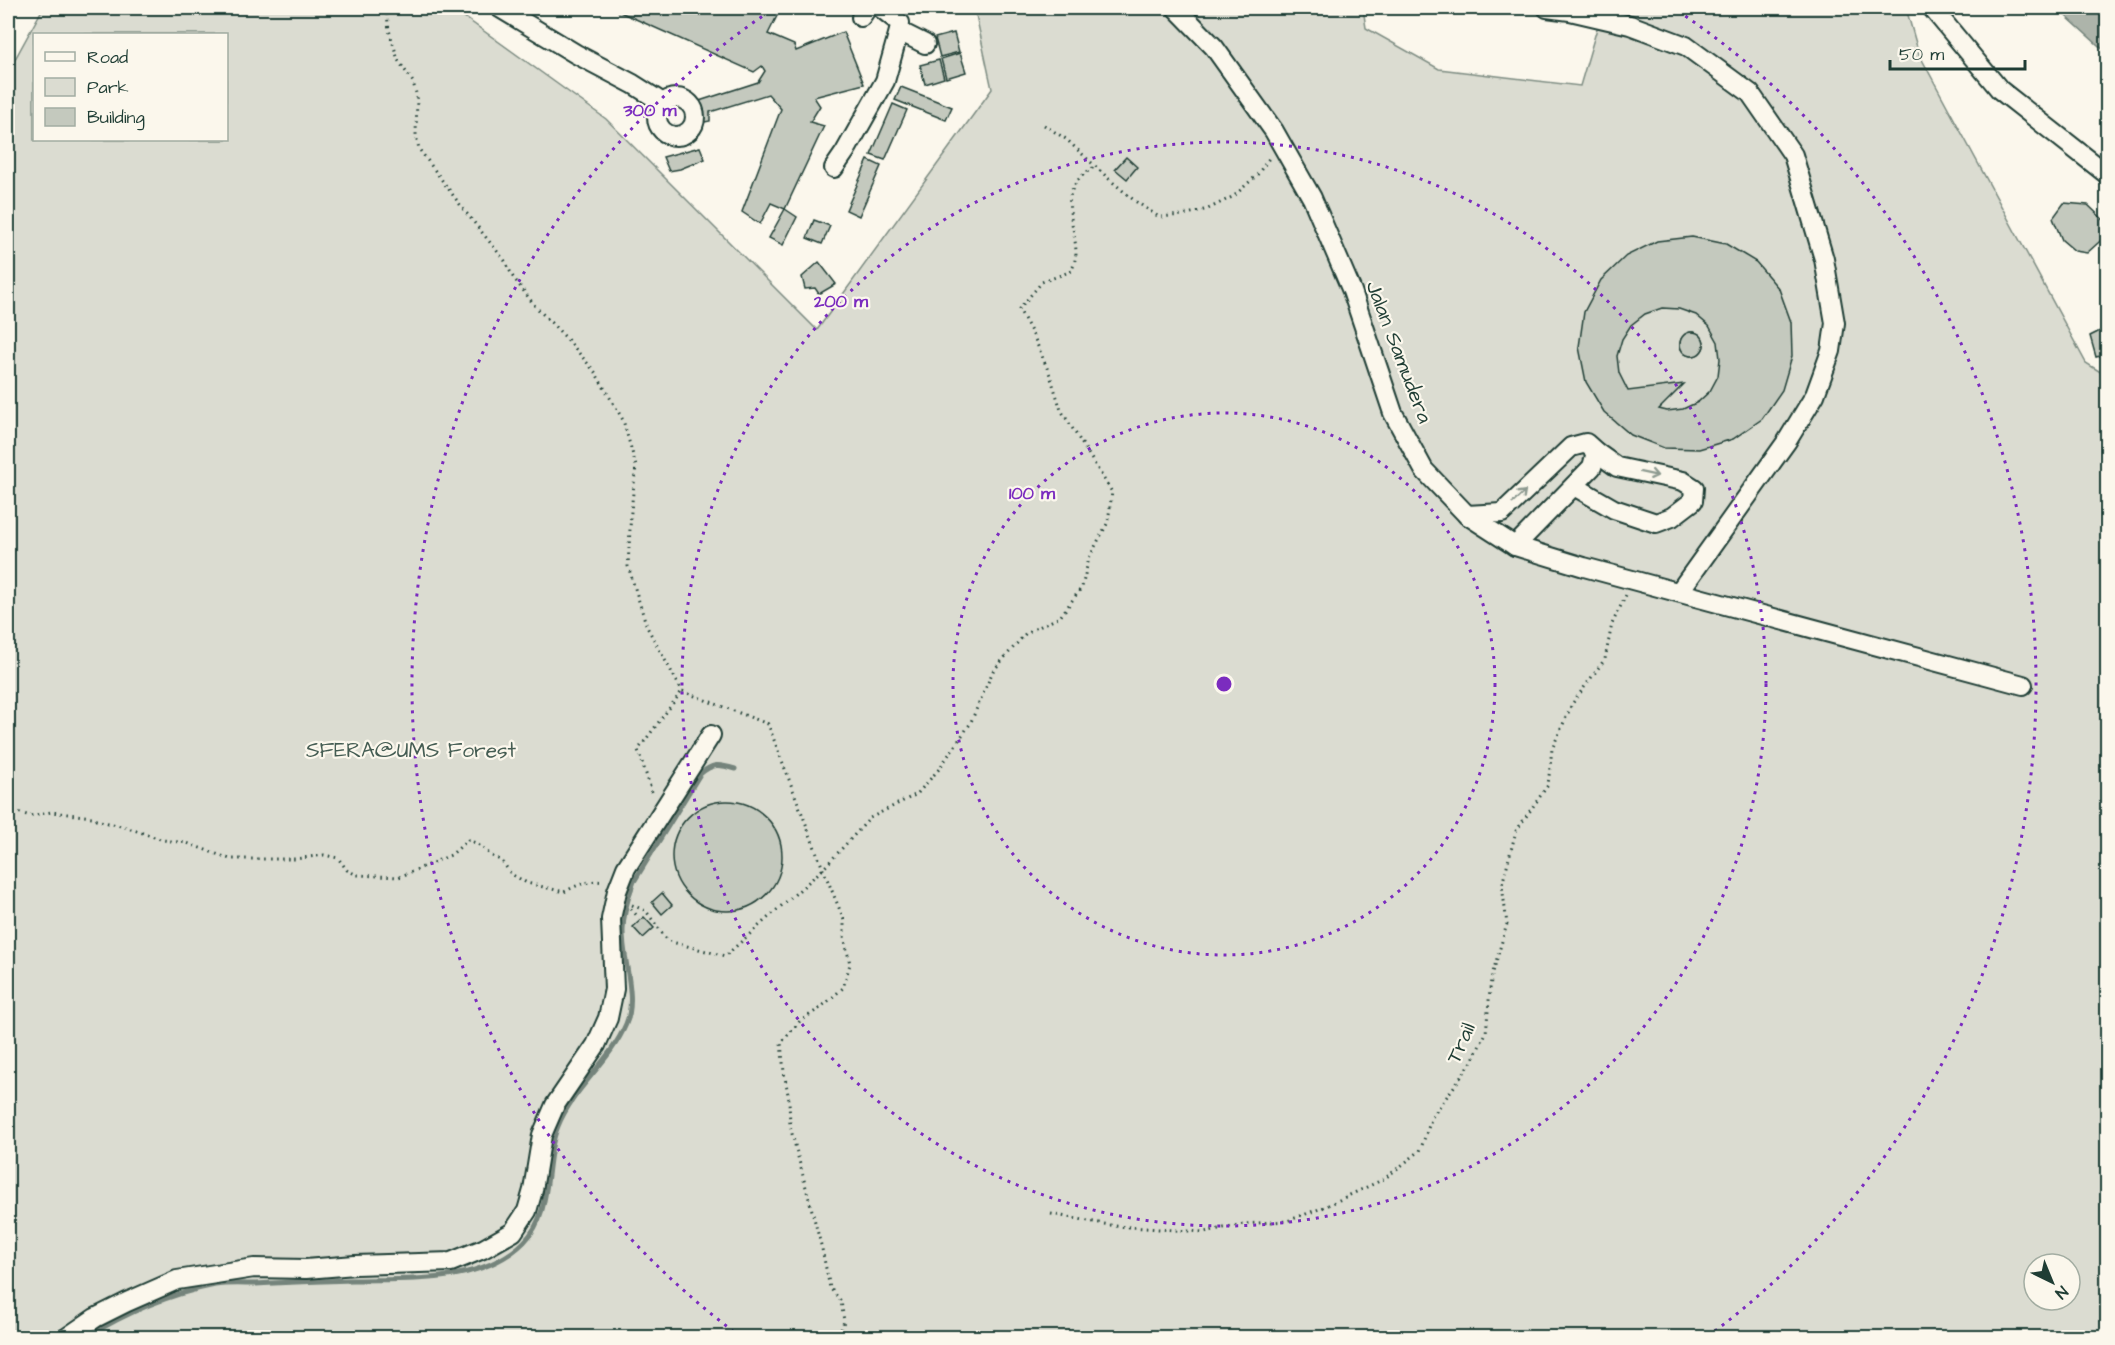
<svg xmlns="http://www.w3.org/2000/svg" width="2115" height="1345" viewBox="0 0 2115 1345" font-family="'Architects Daughter',sans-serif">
<rect width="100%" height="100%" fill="#fbf7ec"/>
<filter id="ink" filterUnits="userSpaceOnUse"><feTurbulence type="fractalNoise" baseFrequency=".0167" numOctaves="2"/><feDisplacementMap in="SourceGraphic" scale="12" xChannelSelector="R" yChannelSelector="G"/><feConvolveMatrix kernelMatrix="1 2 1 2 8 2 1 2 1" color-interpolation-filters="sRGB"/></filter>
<g filter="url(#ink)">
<path fill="#dbdcd1" stroke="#7d8c82" stroke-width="1.5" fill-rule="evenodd" d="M43 8H455L456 11 606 119 817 330 992 89 976 15 959 8H1363L1366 28 1439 69 1580 86 1603 8H1906L1919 54 2086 363 2107 376V1337L8 1338V72ZM34 34H226V140H34ZM2034 1264H2070V1300H2034Z"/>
<polygon fill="#adb4aa" stroke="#74847b" stroke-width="1.5" points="2057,8 2107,8 2107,53"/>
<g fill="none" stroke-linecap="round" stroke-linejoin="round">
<g stroke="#74847b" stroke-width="5">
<path d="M635 880 700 774C713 763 719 764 735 769"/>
<path d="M85 1338C125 1313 169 1294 215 1285 228 1283 243 1284 256 1284 289 1282 323 1281 356 1280 411 1279 482 1284 524 1242 554 1212 543 1162 558 1126 573 1088 610 1062 626 1024 638 998 622 958 623 930 623 913 628 897 634 881"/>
</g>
</g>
<g fill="#c4c9be" stroke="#1f3d34" stroke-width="1.5" fill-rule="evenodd">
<polygon points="611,8 781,8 768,34 794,45 796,51 843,32 864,84 814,97 820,106 810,122 824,126 785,209 771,203 760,224 742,212 781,109 768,94 710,112 710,121 700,123 693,103 758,82 765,71 762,66 754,72"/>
<polygon points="954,33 959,52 940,57 935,38"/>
<polygon points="960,53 966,72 946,78 941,59"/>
<polygon points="939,60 944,78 925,84 920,65"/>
<polygon points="901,87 952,107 946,120 895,100"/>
<polygon points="893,104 907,110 885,160 871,155"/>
<polygon points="700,147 705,159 680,169 669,171 663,157"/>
<polygon points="1126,157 1137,167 1127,179 1115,169"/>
<polygon points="868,160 881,166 859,216 846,210"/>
<polygon points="2064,203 2088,205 2108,224 2108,234 2087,253 2075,251 2062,240 2053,218"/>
<polygon points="785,209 797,217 783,245 769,238"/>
<polygon points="814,220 830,226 822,244 807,238"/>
<path d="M1692 237 1726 244 1756 262 1779 289 1791 322 1792 356 1782 390 1762 419 1733 439 1699 449 1664 448 1631 435 1604 412 1586 382 1579 347 1584 312 1601 280 1626 256 1657 241ZM1662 308 1679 309 1696 315 1709 326 1718 342 1720 359 1718 376 1710 391 1698 402 1683 409 1667 411 1659 409 1684 384 1628 391 1619 373 1617 356 1622 339 1631 325 1645 314Z"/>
<polygon points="819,262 836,284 819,294 815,288 805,289 802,277"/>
<polygon points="2108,327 2108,354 2096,357 2090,336"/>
<circle cx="1692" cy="344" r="12"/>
<circle cx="1692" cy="344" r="12"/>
<circle cx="727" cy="856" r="55"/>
<polygon points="662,893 672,905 662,914 652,902"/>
<polygon points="644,917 654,928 643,938 633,927"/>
</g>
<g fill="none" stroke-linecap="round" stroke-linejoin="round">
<defs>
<g id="minor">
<polyline points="500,8 576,54 633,84 663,103"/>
<polyline points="1176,8 1214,47 1274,131 1312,198 1352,291 1393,413 1424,470 1467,515 1515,546 1584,567 2023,685"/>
<polyline points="1547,8 1570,11 1630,25 1686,46 1750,93 1793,155 1824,259 1835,323 1831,351 1815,395 1787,441 1679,592"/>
<polyline points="1932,8 2000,90 2108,175"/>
<polyline points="861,17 867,8"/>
<polyline points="899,31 925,44"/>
<circle cx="676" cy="117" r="19"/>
<polyline points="834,168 845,152 885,81 899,31 900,23 881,8"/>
<polyline points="1574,486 1614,509 1656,523 1672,517 1693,501 1694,488 1683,481 1617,467 1596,452"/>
<polyline points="1467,515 1502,513 1571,447 1586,443 1596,452 1592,467 1515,546"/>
<polyline points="66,1338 95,1318 127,1302 177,1280 254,1268 306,1269 355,1265 451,1262 483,1249 513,1232 527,1211 533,1190 542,1135 555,1105 596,1045 608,1018 614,989 611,919 617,891 626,868 711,735"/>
</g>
</defs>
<use href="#minor" stroke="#1f3d34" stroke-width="22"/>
<g stroke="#1f3d34" stroke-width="3" stroke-dasharray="1.5 4.5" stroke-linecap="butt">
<polyline points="386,8 389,30 398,60 413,82 417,97 416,135 419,149 464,210 505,261 513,277 535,306 567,339 595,372 623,420 636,466 631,511 628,566 647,627 682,691 768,724 823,869 844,920 844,936 850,964 843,988 819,1009 800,1021 781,1043 784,1072 789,1100 790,1126 822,1249 830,1288 841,1301 844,1321 840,1333 836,1338"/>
<polyline points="1044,125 1066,139 1109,179 1135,201 1159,217 1183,215 1208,209 1234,196 1257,175 1270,157"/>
<polyline points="652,792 638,750 682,691"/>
<path d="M8 809 30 816 51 812 92 817 96 820 125 827 163 840 187 843 230 859H295L324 855 338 858 347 870 357 875 399 877 451 855 468 840 478 844 492 856 502 861 511 874 527 883 564 892C575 886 590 879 603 882"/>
<path d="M632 905 646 911 668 941 725 956 823 869 870 818 917 794 939 769 970 724 993 671 1026 633 1060 617 1082 587 1089 558 1108 522 1112 492 1061 410 1050 375 1034 337 1019 309 1042 282 1072 271C1073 266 1076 259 1076 253 1075 215 1053 191 1096 166"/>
<polyline points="631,909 639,918"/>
<polyline points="1051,1214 1115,1226 1204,1232 1244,1224 1287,1221 1322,1208 1384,1179 1420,1151 1432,1117 1471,1063 1486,1033 1491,979 1507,924 1502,885 1516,831 1548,785 1552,749 1572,704 1605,659 1612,624 1626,595"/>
</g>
<use href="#minor" stroke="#fbf7ec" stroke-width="18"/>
</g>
<defs><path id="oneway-shaft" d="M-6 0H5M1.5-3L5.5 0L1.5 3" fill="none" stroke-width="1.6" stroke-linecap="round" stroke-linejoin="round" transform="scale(1.5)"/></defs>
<g stroke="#8d9a90">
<use href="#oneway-shaft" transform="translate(1649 474) rotate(12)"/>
<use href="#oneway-shaft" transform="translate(1519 497) rotate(-44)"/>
</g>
</g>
<g fill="none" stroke="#7b2cbf" stroke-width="3" stroke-dasharray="3 6">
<circle cx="1224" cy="684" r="271"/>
<circle cx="1224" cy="684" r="542"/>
<path d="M741 1337A812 812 0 0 1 770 11M1678 11A812 812 0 0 1 1707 1337"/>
</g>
<g text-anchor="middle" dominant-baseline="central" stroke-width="4.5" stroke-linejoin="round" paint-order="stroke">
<g font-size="21" fill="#1f3d34" stroke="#fbf7ec">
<text transform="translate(1399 352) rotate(69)">Jalan Samudera</text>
<text transform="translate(1461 1043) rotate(-66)">Trail</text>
</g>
<g font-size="21" fill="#455d53" stroke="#fbf7ec">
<text x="411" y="750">SFERA@UMS Forest</text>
</g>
</g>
<circle cx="1224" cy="684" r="9" fill="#7b2cbf" stroke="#fbf7ec" stroke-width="3"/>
<g font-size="18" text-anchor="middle" font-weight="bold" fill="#7b2cbf" stroke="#fbf7ec" stroke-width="4.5" stroke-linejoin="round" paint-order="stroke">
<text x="650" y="116">300 m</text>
<text x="841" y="307">200 m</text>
<text x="1032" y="499">100 m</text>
</g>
<rect width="2115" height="1345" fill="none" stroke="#fbf7ec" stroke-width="30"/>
<rect x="15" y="15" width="2085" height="1315" fill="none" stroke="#1f3d34" stroke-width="2" filter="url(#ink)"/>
<rect x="33" y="33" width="195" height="108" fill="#fbf7ec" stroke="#a3ada2" stroke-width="1.5"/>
<rect x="45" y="52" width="30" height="9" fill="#fbf7ec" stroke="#a3ada2" stroke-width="1.5"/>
<text x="87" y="63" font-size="18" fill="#1f3d34">Road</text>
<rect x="45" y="78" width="30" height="18" fill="#dbdcd1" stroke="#a3ada2" stroke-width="1.5"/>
<text x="87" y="93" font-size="18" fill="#1f3d34">Park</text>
<rect x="45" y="108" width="30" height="18" fill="#c4c9be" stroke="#a3ada2" stroke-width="1.5"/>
<text x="87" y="123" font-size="18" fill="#1f3d34">Building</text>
<g transform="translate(2052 1282) rotate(137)"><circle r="28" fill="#fbf7ec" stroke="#a3ada2" stroke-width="1.5"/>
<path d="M0-4.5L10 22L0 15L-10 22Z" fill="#1f3d34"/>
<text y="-9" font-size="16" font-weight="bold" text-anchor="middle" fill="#1f3d34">N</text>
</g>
<path d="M1890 60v9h135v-9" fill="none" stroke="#1f3d34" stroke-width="3"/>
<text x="1899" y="60" font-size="18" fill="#1f3d34" stroke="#fbf7ec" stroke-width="4.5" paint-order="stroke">50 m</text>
</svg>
